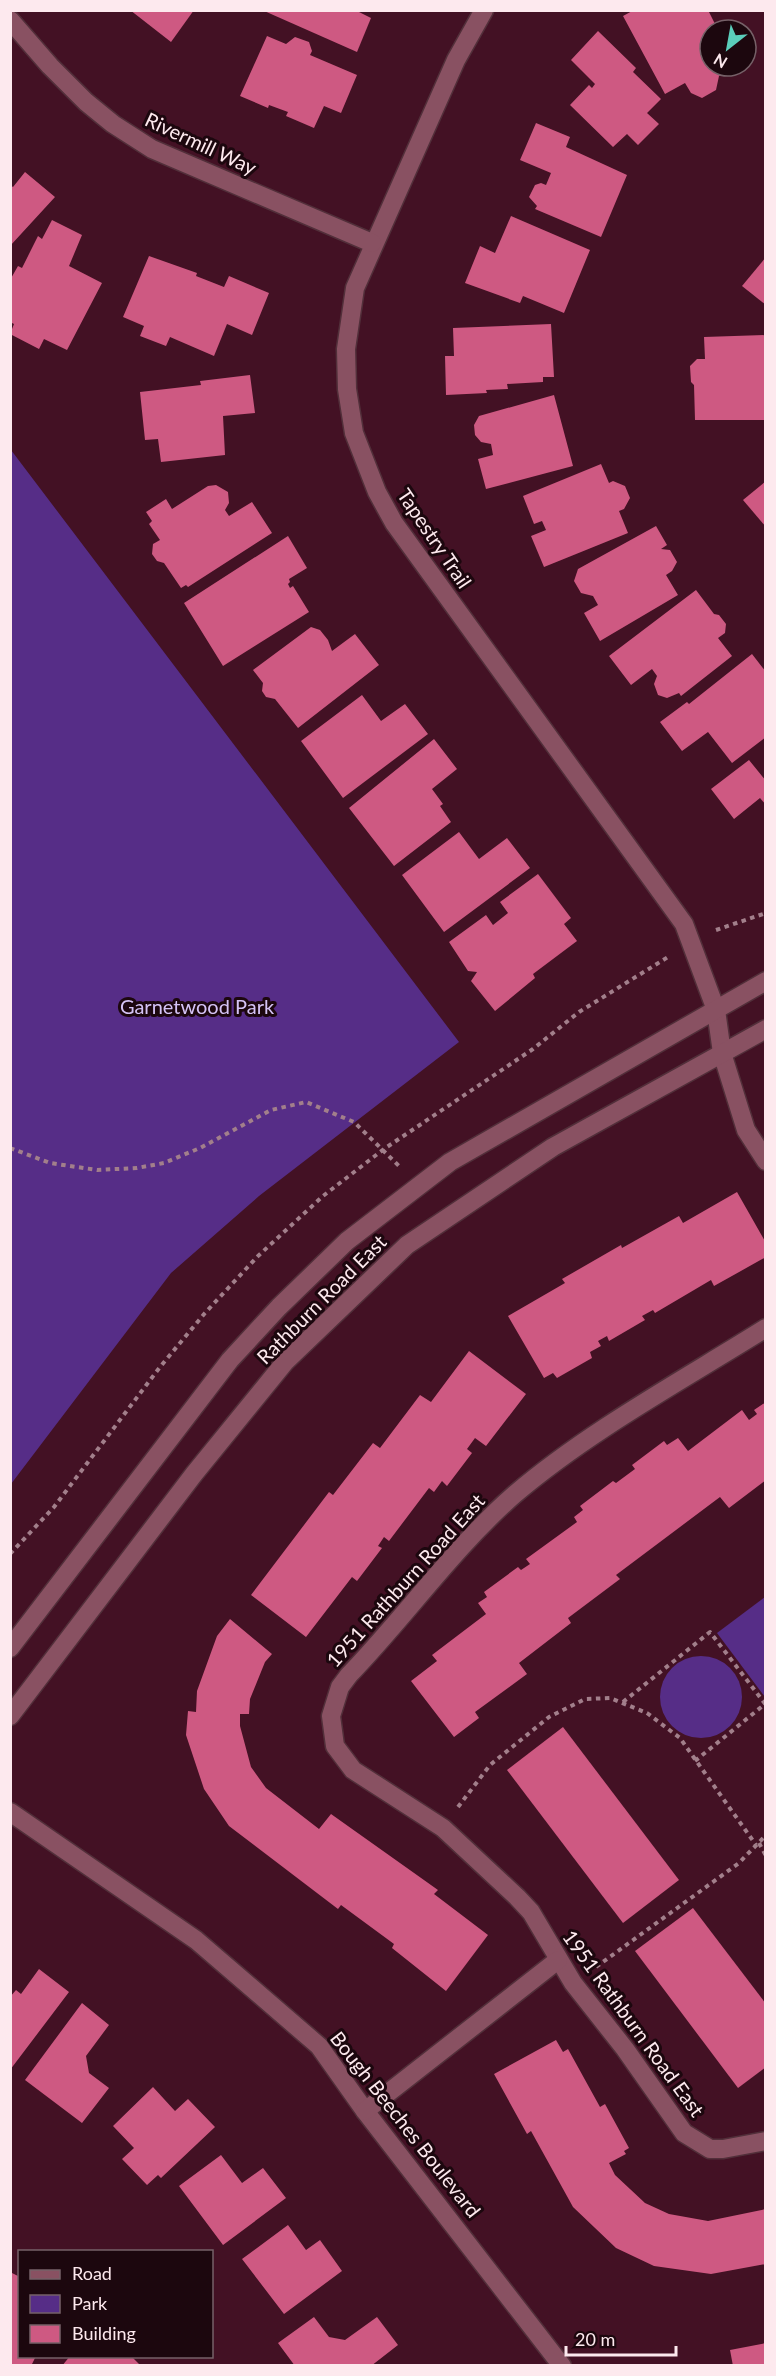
<svg xmlns="http://www.w3.org/2000/svg" width="776" height="2376" viewBox="0 0 776 2376" font-family="Lato,sans-serif">
<rect width="100%" height="100%" fill="#431124"/>
<g fill="#562d87">
<polygon points="11,450 459,1042 259,1196 171,1273 11,1484"/>
<polygon points="765,1597 765,1697 717,1633"/>
<circle cx="701" cy="1697" r="41"/>
</g>
<g fill="#ce5982">
<polygon points="130,10 194,10 171,42"/>
<polygon points="262,10 355,10 371,18 357,52"/>
<polygon points="634,10 708,10 718,30 710,30 710,66 731,66 733,69 719,76 716,90 702,98 691,93 685,83 665,94 623,16"/>
<polygon points="598,31 636,68 633,72 661,99 647,113 659,124 638,145 627,134 613,147 570,105 589,85 592,88 595,84 571,60"/>
<polygon points="267,36 286,44 295,37 309,42 312,51 310,55 357,75 341,113 324,106 314,128 286,116 288,112 269,105 268,108 240,96"/>
<polygon points="536,123 570,137 566,147 627,175 601,237 535,209 537,206 529,197 535,185 541,183 546,185 551,173 520,160"/>
<polygon points="25,172 55,197 10,246 10,185 13,187"/>
<polygon points="511,216 590,250 564,313 523,296 520,303 465,283 480,246 495,253"/>
<polygon points="52,220 82,235 69,266 102,283 67,350 44,339 39,349 10,334 14,324 10,322 10,280 18,266 22,268 38,236 42,239"/>
<polygon points="149,256 197,273 196,276 224,287 229,276 269,293 252,335 227,324 214,356 170,337 166,346 140,336 144,326 123,317"/>
<polygon points="766,257 766,305 742,286"/>
<polygon points="551,324 554,377 543,377 543,382 507,384 508,389 486,390 487,393 446,395 445,356 454,356 453,328"/>
<polygon points="766,335 766,420 695,420 694,385 691,382 690,366 697,359 705,359 704,337"/>
<polygon points="250,375 255,413 223,416 225,455 161,462 158,439 145,440 140,392 201,385 200,381"/>
<polygon points="554,395 573,466 486,489 478,459 493,455 491,444 481,442 475,435 474,425 479,416"/>
<polygon points="601,464 609,483 613,481 625,486 630,498 624,509 619,511 628,533 544,567 531,536 546,530 542,521 534,524 523,496"/>
<polygon points="766,481 766,527 743,500"/>
<polygon points="216,485 228,492 229,503 225,510 229,516 252,502 272,533 188,587 186,585 181,588 164,563 157,561 152,554 153,544 160,540 149,524 152,521 146,512 166,499 172,509 208,486"/>
<polygon points="656,526 667,545 661,549 670,550 677,562 672,571 666,575 678,595 600,641 584,613 598,605 593,596 581,593 574,581 578,569"/>
<polygon points="288,536 307,568 289,579 290,582 288,584 290,588 293,586 309,612 223,666 184,603"/>
<polygon points="696,590 714,614 719,615 726,624 725,633 718,638 732,656 681,696 679,693 667,698 658,695 654,684 657,676 652,669 631,685 609,656"/>
<polygon points="311,627 320,630 328,640 332,651 355,634 379,665 298,728 275,699 266,697 262,691 263,683 253,670"/>
<polygon points="752,654 766,672 766,737 732,763 708,732 682,751 660,722 687,702 689,704"/>
<polygon points="362,695 381,721 405,704 428,734 343,798 301,741"/>
<polygon points="434,739 457,769 432,789 443,804 440,806 451,822 394,866 349,808"/>
<polygon points="749,760 766,781 766,805 760,798 734,819 711,789"/>
<polygon points="459,832 479,859 507,838 530,868 444,932 402,875"/>
<polygon points="538,874 571,918 564,924 577,941 533,974 535,978 495,1011 471,981 477,972 468,971 449,942 486,915 493,925 508,913 500,902"/>
<polygon points="737,1192 766,1243 766,1257 714,1286 711,1280 655,1313 653,1310 642,1316 645,1320 609,1341 607,1336 598,1341 601,1346 590,1352 592,1358 557,1378 553,1373 544,1378 508,1316 565,1283 562,1279 621,1245 622,1248 679,1216 683,1223"/>
<polygon points="469,1351 526,1394 486,1446 475,1438 467,1449 472,1453 447,1486 442,1481 434,1492 429,1488 389,1541 384,1537 378,1546 382,1548 357,1581 352,1577 306,1637 251,1595 329,1492 333,1495 373,1443 380,1448 420,1395 431,1402"/>
<polygon points="766,1402 766,1480 729,1508 720,1497 616,1575 620,1579 568,1618 571,1623 519,1663 527,1674 475,1712 479,1718 454,1737 411,1681 437,1661 432,1655 486,1614 478,1603 487,1597 484,1592 518,1567 521,1570 530,1564 526,1559 577,1522 574,1517 583,1510 580,1506 613,1481 616,1483 635,1469 632,1465 664,1441 667,1445 678,1438 688,1451 742,1410 749,1420 757,1414 754,1410"/>
<polygon points="230,1619 272,1654 265,1662 250,1699 249,1714 240,1714 240,1726 251,1767 266,1788 319,1829 331,1814 438,1890 434,1894 488,1935 446,1991 392,1948 394,1944 341,1905 338,1909 229,1826 204,1789 186,1735 188,1711 196,1712 197,1691 217,1636"/>
<polygon points="563,1727 679,1880 623,1923 507,1770"/>
<polygon points="693,1908 766,2004 766,2067 738,2088 635,1951"/>
<polygon points="39,1969 69,1992 10,2070 10,1997 16,1990 21,1994"/>
<polygon points="82,2003 109,2025 86,2056 89,2073 109,2088 82,2123 25,2080"/>
<polygon points="556,2040 563,2052 568,2049 600,2107 605,2104 629,2148 624,2151 626,2154 609,2163 615,2175 645,2203 669,2214 708,2221 766,2209 766,2264 711,2274 654,2266 616,2248 573,2207 531,2131 527,2134 494,2074"/>
<polygon points="153,2087 175,2111 188,2099 215,2127 161,2178 158,2175 147,2185 122,2159 134,2148 113,2126"/>
<polygon points="221,2155 242,2183 263,2168 286,2198 223,2245 179,2186"/>
<polygon points="288,2225 306,2250 320,2240 342,2271 284,2314 242,2259"/>
<polygon points="10,2272 20,2277 20,2356 36,2356 31,2366 10,2364"/>
<polygon points="314,2317 329,2337 345,2340 377,2317 398,2345 371,2366 295,2366 278,2343"/>
<polygon points="766,2343 766,2366 733,2366 730,2350"/>
<polygon points="70,2356 131,2356 141,2366 62,2366"/>
</g>
<g fill="none" stroke-linecap="round" stroke-linejoin="round">
<defs>
<g id="minor">
<polyline points="484,10 456,60 355,288 346,349 347,389 354,433 377,492 394,523 684,924 716,1010 722,1053 746,1130 766,1161"/>
<polyline points="10,20 50,66 86,102 113,124 152,149 372,243"/>
<path d="M766 1328C683 1380 589 1431 515 1494 453 1548 406 1616 349 1675L340 1687 331 1716 335 1746 353 1770 443 1828 517 1897 531 1912 573 1983 625 2049 684 2133 710 2149H723L766 2141"/>
<polyline points="10,1648 230,1360 279,1307 347,1241 450,1162 766,981"/>
<polyline points="10,1716 194,1474 285,1362 407,1245 553,1147 766,1029"/>
<polyline points="10,1812 196,1940 319,2046 365,2111 562,2366"/>
<polyline points="365,2111 558,1960"/>
</g>
</defs>
<use href="#minor" stroke="#522f3a" stroke-width="21"/>
<g stroke="#a27f8b" stroke-width="4" stroke-dasharray="4.5 4.5" stroke-linecap="butt">
<polyline points="716,930 766,913"/>
<polyline points="10,1148 50,1163 97,1170 137,1168 164,1163 200,1148 271,1110 306,1102 354,1122 399,1166"/>
<polyline points="10,1554 54,1507 160,1367 205,1313 258,1256 323,1196 384,1149 533,1049 579,1012 668,957"/>
<polyline points="623,1702 710,1632 766,1705"/>
<polyline points="695,1761 765,1704"/>
<polyline points="458,1807 490,1765 549,1717 585,1699 610,1698 647,1713 680,1738 756,1845"/>
<polyline points="759,1843 766,1856"/>
<polyline points="596,1967 739,1863 766,1835"/>
</g>
<use href="#minor" stroke="#895162" stroke-width="18"/>
</g>
<g text-anchor="middle" dominant-baseline="central" stroke-width="6" stroke-linejoin="round" paint-order="stroke">
<g font-size="20" fill="#fde9ee" stroke="#1c070e">
<text transform="translate(201 143) rotate(25)">Rivermill Way</text>
<text transform="translate(435 538) rotate(56)">Tapestry Trail</text>
<text transform="translate(321 1299) rotate(-45)">Rathburn Road East</text>
<text transform="translate(405 1580) rotate(-48)">1951 Rathburn Road East</text>
<text transform="translate(634 2023) rotate(54)">1951 Rathburn Road East</text>
<text transform="translate(406 2124) rotate(52)">Bough Beeches Boulevard</text>
</g>
<g font-size="20" fill="#d5c3f6" stroke="#1c070e">
<text x="197" y="1006">Garnetwood Park</text>
</g>
</g>
<rect width="776" height="2376" fill="none" stroke="#fde9ee" stroke-width="24"/>
<rect x="18" y="2250" width="195" height="108" fill="#1c070e" stroke="#766168" stroke-width="1.5"/>
<rect x="30" y="2270" width="30" height="9" fill="#895162" stroke="#766168" stroke-width="1.5"/>
<text x="72" y="2280" font-size="18" fill="#fde9ee">Road</text>
<rect x="30" y="2295" width="30" height="18" fill="#562d87" stroke="#766168" stroke-width="1.5"/>
<text x="72" y="2310" font-size="18" fill="#fde9ee">Park</text>
<rect x="30" y="2325" width="30" height="18" fill="#ce5982" stroke="#766168" stroke-width="1.5"/>
<text x="72" y="2340" font-size="18" fill="#fde9ee">Building</text>
<g transform="translate(728 48) rotate(211)"><circle r="28" fill="#1c070e" stroke="#766168" stroke-width="1.5"/>
<path d="M0-4.5L10 22L0 15L-10 22Z" fill="#5bcebb"/>
<text y="-9" font-size="16" font-weight="bold" text-anchor="middle" fill="#fde9ee">N</text>
</g>
<path d="M566 2346v9h110v-9" fill="none" stroke="#fde9ee" stroke-width="3"/>
<text x="575" y="2346" font-size="18" fill="#fde9ee" stroke="#1c070e" stroke-width="4.5" paint-order="stroke">20 m</text>
</svg>
